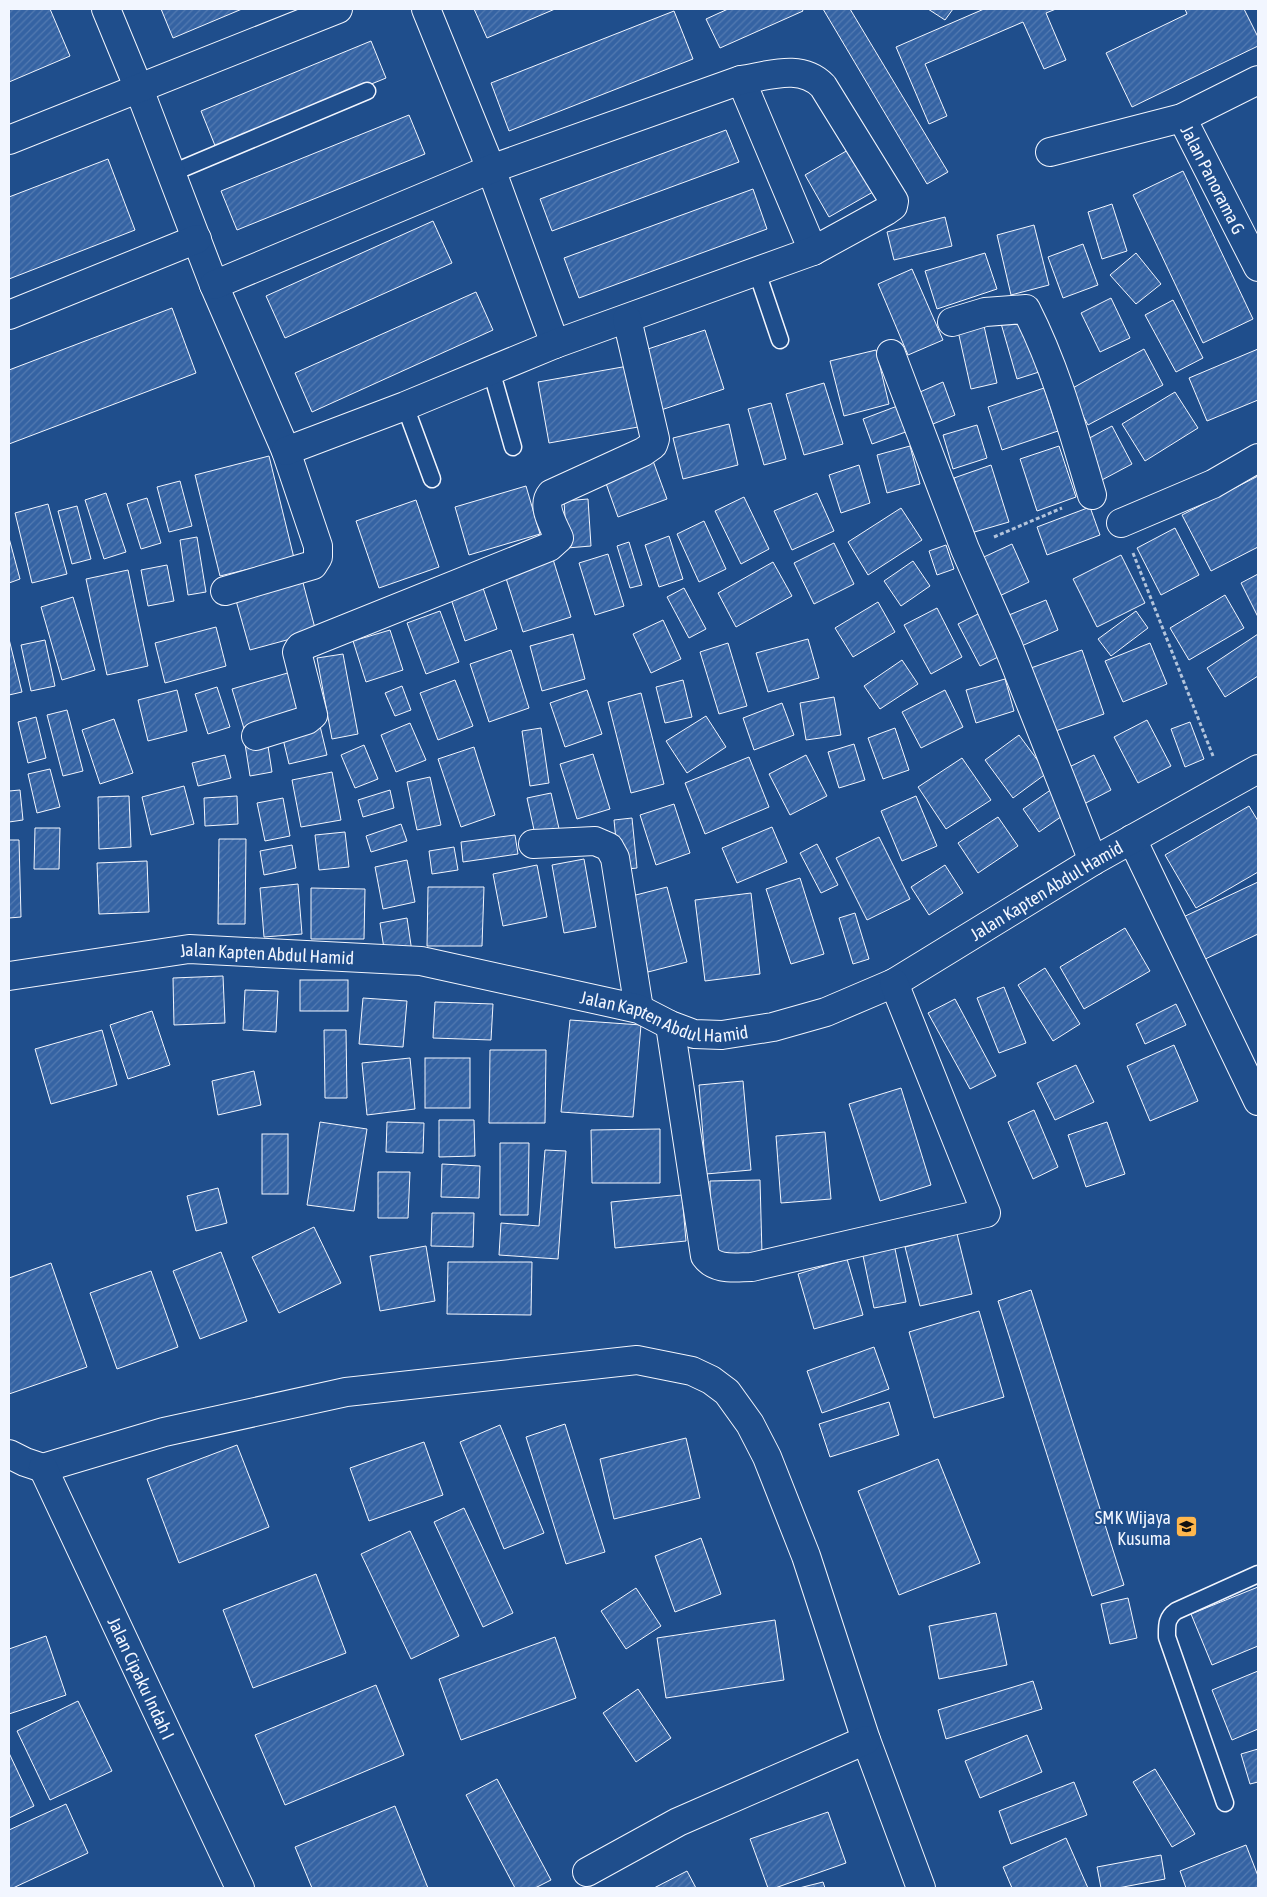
<svg xmlns="http://www.w3.org/2000/svg" width="1267" height="1897" viewBox="0 0 1267 1897" font-family="'Asap Condensed',sans-serif">
<defs>
<pattern id="building-hatch" width="6" height="6" patternUnits="userSpaceOnUse" patternTransform="scale(1.25)"><rect width="6" height="6" fill="#3563a3"/><path d="M-1 1l2-2M0 6l6-6M5 7l2-2" fill="none" stroke="#537ab1"/></pattern>
</defs>
<rect width="100%" height="100%" fill="#1f4e8c"/>
<g fill="url(#building-hatch)" stroke="#f2f6ff">
<polygon points="9,9 50,9 70,56 9,82"/>
<polygon points="161,9 242,9 173,38"/>
<polygon points="474,9 555,9 487,38"/>
<polygon points="728,9 802,9 803,11 720,48 706,19"/>
<polygon points="823,9 850,9 948,172 927,184"/>
<polygon points="928,9 953,9 945,20"/>
<polygon points="984,9 1056,9 1046,13 1066,60 1044,69 1023,22 925,64 947,116 929,124 896,47"/>
<polygon points="1185,9 1244,9 1258,37 1258,46 1132,107 1106,53 1187,14"/>
<polygon points="674,11 693,59 509,131 491,83"/>
<polygon points="371,41 386,78 216,148 201,111"/>
<polygon points="409,115 425,154 237,230 221,191"/>
<polygon points="726,130 739,162 552,231 540,199"/>
<polygon points="848,150 873,192 829,217 805,175"/>
<polygon points="108,159 135,230 9,279 9,197"/>
<polygon points="1183,171 1253,319 1203,343 1133,195"/>
<polygon points="753,189 767,229 579,298 564,258"/>
<polygon points="1112,204 1127,251 1102,259 1088,212"/>
<polygon points="945,217 952,246 894,260 887,232"/>
<polygon points="433,221 452,263 285,338 266,296"/>
<polygon points="1034,225 1049,285 1011,295 997,235"/>
<polygon points="1083,244 1098,285 1063,298 1048,257"/>
<polygon points="985,253 997,289 937,309 925,271"/>
<polygon points="1136,253 1161,284 1136,304 1110,275"/>
<polygon points="912,269 943,340 908,355 878,284"/>
<polygon points="476,292 493,330 312,412 295,373"/>
<polygon points="1111,298 1130,338 1100,352 1081,313"/>
<polygon points="1173,300 1203,358 1176,372 1145,315"/>
<polygon points="172,308 196,373 9,444 9,370"/>
<polygon points="1023,314 1039,372 1017,379 1000,320"/>
<polygon points="984,326 997,383 971,389 958,331"/>
<polygon points="705,330 724,389 658,411 639,352"/>
<polygon points="1144,349 1163,385 1088,425 1069,390"/>
<polygon points="1258,349 1258,400 1207,421 1189,378"/>
<polygon points="876,350 889,404 844,416 830,361"/>
<polygon points="628,366 638,427 549,443 538,382"/>
<polygon points="943,382 955,415 933,424 920,392"/>
<polygon points="824,383 843,444 804,455 786,394"/>
<polygon points="1044,388 1058,431 1002,450 988,407"/>
<polygon points="1175,392 1198,428 1145,461 1122,424"/>
<polygon points="908,402 917,428 872,444 863,419"/>
<polygon points="771,403 786,459 764,465 748,409"/>
<polygon points="729,424 738,465 683,479 673,438"/>
<polygon points="977,425 987,458 953,469 943,435"/>
<polygon points="1112,426 1132,464 1100,481 1080,443"/>
<polygon points="910,446 920,484 887,493 877,455"/>
<polygon points="1059,446 1076,497 1037,511 1020,459"/>
<polygon points="269,456 294,558 220,576 195,475"/>
<polygon points="652,458 667,499 618,517 603,475"/>
<polygon points="859,465 870,503 841,513 829,475"/>
<polygon points="991,465 1009,522 971,533 954,478"/>
<polygon points="1258,476 1258,547 1211,571 1182,515"/>
<polygon points="180,481 192,526 169,532 157,487"/>
<polygon points="526,486 540,534 469,555 455,507"/>
<polygon points="106,493 126,552 104,559 85,500"/>
<polygon points="817,493 834,531 792,550 774,511"/>
<polygon points="744,497 769,549 741,564 715,511"/>
<polygon points="147,498 161,543 141,549 127,504"/>
<polygon points="588,499 591,546 567,548 564,501"/>
<polygon points="416,500 439,567 379,588 356,521"/>
<polygon points="48,504 67,574 32,583 15,513"/>
<polygon points="77,506 91,559 72,564 58,511"/>
<polygon points="1090,507 1100,535 1047,555 1037,527"/>
<polygon points="901,508 922,540 868,575 848,542"/>
<polygon points="704,521 726,569 699,582 677,534"/>
<polygon points="1175,528 1199,575 1161,595 1137,548"/>
<polygon points="669,536 683,579 659,587 645,545"/>
<polygon points="197,537 206,592 188,595 180,540"/>
<polygon points="9,538 20,579 9,583"/>
<polygon points="629,542 642,585 630,588 617,546"/>
<polygon points="834,543 854,584 814,604 794,563"/>
<polygon points="1012,544 1029,582 991,600 973,562"/>
<polygon points="946,545 954,569 937,575 929,551"/>
<polygon points="608,554 624,606 595,615 579,563"/>
<polygon points="1121,555 1145,603 1097,627 1073,579"/>
<polygon points="552,556 571,617 523,632 504,572"/>
<polygon points="913,561 930,586 901,606 884,581"/>
<polygon points="773,562 792,596 736,627 718,593"/>
<polygon points="167,565 174,601 148,606 141,570"/>
<polygon points="128,570 148,666 107,675 86,579"/>
<polygon points="1258,574 1258,617 1241,583"/>
<polygon points="302,579 316,632 250,650 235,597"/>
<polygon points="482,585 497,629 465,641 450,596"/>
<polygon points="684,588 706,629 689,638 667,597"/>
<polygon points="1225,595 1244,628 1189,660 1170,628"/>
<polygon points="73,597 95,670 62,680 41,607"/>
<polygon points="1046,600 1058,630 1017,648 1004,617"/>
<polygon points="878,602 895,632 853,657 835,628"/>
<polygon points="937,608 962,657 931,674 904,625"/>
<polygon points="440,611 459,662 426,674 407,623"/>
<polygon points="1136,611 1148,628 1111,656 1098,639"/>
<polygon points="982,612 1004,654 980,666 958,624"/>
<polygon points="663,620 681,659 651,673 633,634"/>
<polygon points="216,627 226,666 165,683 155,643"/>
<polygon points="390,630 403,670 366,682 353,641"/>
<polygon points="573,634 585,679 542,691 530,646"/>
<polygon points="1258,634 1258,676 1225,697 1207,668"/>
<polygon points="9,639 22,692 9,695"/>
<polygon points="808,639 819,678 768,692 756,653"/>
<polygon points="45,640 55,686 31,691 21,645"/>
<polygon points="728,643 747,706 719,714 700,652"/>
<polygon points="1150,643 1167,684 1123,702 1105,661"/>
<polygon points="511,650 529,708 489,722 470,664"/>
<polygon points="1082,650 1104,714 1050,733 1028,669"/>
<polygon points="343,654 358,734 332,739 317,658"/>
<polygon points="902,660 918,684 880,709 864,686"/>
<polygon points="291,672 304,715 245,732 232,689"/>
<polygon points="1005,679 1014,711 976,723 966,690"/>
<polygon points="455,680 473,726 438,740 420,693"/>
<polygon points="683,680 692,717 665,723 656,687"/>
<polygon points="402,686 411,710 395,716 385,693"/>
<polygon points="217,687 230,727 208,734 195,694"/>
<polygon points="177,690 187,731 148,741 138,700"/>
<polygon points="587,690 602,734 565,747 550,703"/>
<polygon points="945,690 963,727 921,748 902,712"/>
<polygon points="641,693 664,784 631,793 608,702"/>
<polygon points="834,697 841,735 806,740 800,703"/>
<polygon points="782,703 794,735 754,750 743,718"/>
<polygon points="67,710 83,771 63,776 47,715"/>
<polygon points="706,716 726,747 687,773 666,741"/>
<polygon points="36,717 46,758 28,763 18,722"/>
<polygon points="114,719 133,773 100,784 82,730"/>
<polygon points="1147,720 1171,766 1138,783 1114,737"/>
<polygon points="1190,722 1204,759 1185,767 1171,729"/>
<polygon points="410,723 426,760 396,772 381,735"/>
<polygon points="320,726 327,755 289,764 282,735"/>
<polygon points="541,728 549,783 530,786 522,731"/>
<polygon points="895,728 909,770 883,779 868,738"/>
<polygon points="1019,735 1047,773 1013,798 985,760"/>
<polygon points="267,740 272,772 250,776 245,744"/>
<polygon points="854,744 865,780 839,788 828,752"/>
<polygon points="364,745 378,779 355,788 341,755"/>
<polygon points="474,747 495,815 461,827 438,759"/>
<polygon points="593,754 610,809 577,819 560,764"/>
<polygon points="225,755 231,778 198,786 192,763"/>
<polygon points="806,755 827,796 790,815 769,774"/>
<polygon points="1094,755 1111,790 1082,805 1065,769"/>
<polygon points="749,757 769,807 705,834 685,783"/>
<polygon points="962,758 991,800 946,829 918,787"/>
<polygon points="50,769 60,807 37,813 28,774"/>
<polygon points="332,772 341,820 301,827 292,780"/>
<polygon points="430,777 441,825 417,830 407,782"/>
<polygon points="184,786 194,824 151,835 142,797"/>
<polygon points="1052,789 1068,812 1039,832 1023,809"/>
<polygon points="20,790 23,820 9,822 9,791"/>
<polygon points="390,790 394,808 363,817 358,800"/>
<polygon points="551,793 560,833 536,839 527,798"/>
<polygon points="129,796 131,847 99,849 98,797"/>
<polygon points="237,796 238,824 205,826 204,798"/>
<polygon points="916,796 937,846 902,861 881,811"/>
<polygon points="283,798 290,836 265,841 257,803"/>
<polygon points="674,804 690,853 656,865 640,815"/>
<polygon points="1249,806 1258,821 1258,872 1196,908 1165,855"/>
<polygon points="998,817 1018,846 978,873 958,843"/>
<polygon points="632,818 637,868 619,870 614,820"/>
<polygon points="401,824 407,841 371,852 366,836"/>
<polygon points="772,827 787,862 737,883 722,848"/>
<polygon points="35,828 60,828 59,869 34,869"/>
<polygon points="345,832 349,867 319,870 315,835"/>
<polygon points="515,835 518,854 463,862 461,842"/>
<polygon points="879,837 910,899 867,920 836,858"/>
<polygon points="219,839 246,839 245,924 218,924"/>
<polygon points="9,840 19,840 21,917 9,918"/>
<polygon points="817,844 838,885 821,893 800,853"/>
<polygon points="292,845 296,868 264,875 260,851"/>
<polygon points="454,847 458,870 432,874 429,851"/>
<polygon points="584,859 596,927 564,933 552,865"/>
<polygon points="407,860 415,902 383,909 375,867"/>
<polygon points="147,861 149,912 99,914 97,863"/>
<polygon points="537,865 547,917 503,926 493,874"/>
<polygon points="945,865 963,893 929,915 911,887"/>
<polygon points="800,878 824,954 791,964 766,889"/>
<polygon points="1258,882 1258,934 1199,962 1179,919"/>
<polygon points="298,884 302,934 264,937 260,888"/>
<polygon points="428,887 484,887 482,946 427,946"/>
<polygon points="667,887 687,962 648,972 628,897"/>
<polygon points="311,888 365,889 364,939 311,939"/>
<polygon points="751,893 760,974 705,981 695,900"/>
<polygon points="855,913 869,959 853,964 839,918"/>
<polygon points="407,918 412,952 385,955 380,923"/>
<polygon points="1125,928 1150,971 1084,1009 1060,967"/>
<polygon points="1045,968 1080,1024 1053,1041 1018,985"/>
<polygon points="223,976 225,1023 174,1025 173,978"/>
<rect x="300" y="980" width="48" height="31"/>
<polygon points="1004,987 1026,1043 999,1053 977,998"/>
<polygon points="245,990 278,991 276,1032 243,1030"/>
<polygon points="363,998 407,1001 403,1047 359,1044"/>
<polygon points="955,999 996,1076 970,1089 928,1013"/>
<polygon points="435,1002 493,1004 491,1040 433,1038"/>
<polygon points="1176,1004 1186,1025 1145,1044 1136,1024"/>
<polygon points="152,1011 170,1065 128,1079 110,1025"/>
<polygon points="570,1020 641,1025 633,1117 561,1112"/>
<polygon points="102,1030 117,1085 51,1104 35,1049"/>
<polygon points="324,1030 346,1030 347,1098 325,1098"/>
<polygon points="1174,1045 1198,1101 1150,1121 1127,1066"/>
<polygon points="490,1050 546,1050 545,1123 489,1123"/>
<polygon points="410,1058 415,1109 367,1115 362,1063"/>
<rect x="425" y="1058" width="45" height="50"/>
<polygon points="1076,1065 1094,1102 1055,1120 1037,1083"/>
<polygon points="254,1071 261,1105 218,1115 212,1081"/>
<polygon points="743,1081 751,1170 706,1174 699,1085"/>
<polygon points="901,1088 931,1185 880,1201 849,1104"/>
<polygon points="1034,1110 1058,1167 1033,1179 1008,1122"/>
<polygon points="439,1120 474,1120 475,1156 439,1157"/>
<polygon points="320,1122 367,1129 354,1211 307,1205"/>
<polygon points="387,1122 424,1123 423,1153 386,1152"/>
<polygon points="1107,1122 1125,1174 1086,1187 1068,1135"/>
<polygon points="660,1129 660,1183 592,1183 591,1130"/>
<polygon points="825,1132 831,1199 781,1203 776,1136"/>
<rect x="262" y="1134" width="26" height="60"/>
<polygon points="500,1143 529,1143 528,1215 500,1215"/>
<polygon points="545,1150 566,1151 558,1259 499,1255 501,1223 539,1226"/>
<polygon points="442,1164 480,1166 479,1198 441,1197"/>
<polygon points="378,1172 410,1172 408,1218 378,1218"/>
<polygon points="760,1180 762,1254 711,1255 710,1181"/>
<polygon points="218,1188 227,1223 196,1231 187,1196"/>
<polygon points="682,1195 686,1241 615,1248 611,1202"/>
<polygon points="432,1213 474,1213 473,1247 431,1246"/>
<polygon points="314,1227 341,1283 279,1313 252,1257"/>
<polygon points="957,1234 972,1294 920,1306 905,1247"/>
<polygon points="894,1244 906,1302 874,1308 862,1251"/>
<polygon points="426,1246 435,1301 380,1311 370,1256"/>
<polygon points="221,1252 247,1321 200,1339 173,1271"/>
<polygon points="847,1259 863,1315 814,1329 798,1274"/>
<polygon points="448,1262 532,1262 531,1315 447,1314"/>
<polygon points="51,1263 87,1367 9,1394 9,1278"/>
<polygon points="151,1271 178,1347 117,1369 90,1293"/>
<polygon points="1031,1290 1124,1585 1092,1596 998,1301"/>
<polygon points="979,1311 1004,1397 934,1418 909,1332"/>
<polygon points="874,1347 889,1389 822,1413 807,1371"/>
<polygon points="889,1402 899,1435 830,1457 819,1424"/>
<polygon points="565,1424 605,1552 566,1564 526,1437"/>
<polygon points="500,1425 544,1533 504,1549 460,1442"/>
<polygon points="686,1438 700,1498 614,1519 600,1459"/>
<polygon points="424,1442 443,1495 369,1521 350,1468"/>
<polygon points="237,1445 269,1527 179,1563 147,1479"/>
<polygon points="938,1459 980,1563 899,1595 858,1491"/>
<polygon points="464,1508 513,1613 483,1627 434,1522"/>
<polygon points="410,1531 459,1636 411,1659 361,1554"/>
<polygon points="701,1538 721,1594 675,1612 655,1556"/>
<polygon points="316,1574 346,1653 253,1688 223,1610"/>
<polygon points="1258,1587 1258,1646 1212,1665 1191,1614"/>
<polygon points="636,1588 661,1626 626,1649 601,1611"/>
<polygon points="1128,1598 1137,1638 1110,1644 1101,1604"/>
<polygon points="996,1613 1007,1665 939,1679 929,1626"/>
<polygon points="775,1620 784,1680 666,1698 657,1638"/>
<polygon points="46,1636 66,1695 9,1714 9,1649"/>
<polygon points="555,1637 576,1698 461,1740 439,1679"/>
<polygon points="1258,1671 1258,1729 1232,1740 1212,1690"/>
<polygon points="1033,1681 1042,1709 946,1739 938,1710"/>
<polygon points="376,1685 404,1755 285,1805 255,1735"/>
<polygon points="638,1689 671,1738 636,1762 603,1713"/>
<polygon points="78,1701 112,1771 50,1800 17,1731"/>
<polygon points="1027,1735 1042,1772 980,1798 965,1761"/>
<polygon points="1258,1749 1258,1782 1250,1784 1241,1754"/>
<polygon points="9,1753 34,1806 9,1818"/>
<polygon points="1155,1769 1195,1834 1172,1847 1133,1782"/>
<polygon points="497,1779 551,1880 535,1888 515,1888 466,1795"/>
<polygon points="1074,1782 1087,1815 1011,1844 999,1811"/>
<polygon points="66,1804 88,1853 13,1888 9,1888 9,1830"/>
<polygon points="395,1806 428,1888 312,1888 295,1847"/>
<polygon points="828,1812 846,1863 775,1888 768,1888 750,1839"/>
<polygon points="1066,1838 1088,1888 1012,1888 1003,1867"/>
<polygon points="1246,1845 1258,1876 1258,1888 1186,1888 1180,1871"/>
<polygon points="1161,1855 1165,1879 1118,1888 1101,1888 1097,1867"/>
<polygon points="687,1871 696,1888 654,1888"/>
<polygon points="823,1882 825,1888 799,1888"/>
</g>
<g fill="none" stroke-linecap="round" stroke-linejoin="round">
<defs>
<g id="lane">
<polyline points="172,173 367,91"/>
<polyline points="757,272 780,340"/>
<polyline points="491,370 513,447"/>
<polyline points="405,406 432,479"/>
<path d="M1225 1803 1167 1637C1167 1626 1166 1618 1176 1611L1258 1574"/>
</g>
<g id="street">
<polyline points="106,9 139,89 214,285 286,451 318,546 318,557 313,565 225,591"/>
<polyline points="426,9 491,169 555,344"/>
<polyline points="741,80 813,251"/>
<path id="s1" d="M1182 118 1258 267"/>
<polyline points="9,140 338,9"/>
<polyline points="1050,152 1182,118 1258,80"/>
<path d="M214 285 491 169 741 80C768 76 801 63 823 86L894 201 893 206 886 211 813 251 555 344 405 406 286 451"/>
<polyline points="9,315 197,239"/>
<path d="M952 322 985 312 1026 309C1056 368 1073 431 1092 495"/>
<polyline points="891,354 965,549 1008,646 1093,861"/>
<polyline points="1121,523 1213,484 1258,458"/>
<path d="M256 736 307 720 313 715 297 652 300 647 549 547 559 538C554 526 541 506 551 494L643 452 653 445 655 439 627 319"/>
<polyline points="1132,839 1258,1101"/>
<polyline points="533,844 595,841 609,847 615,858 639,1009"/>
<path id="s2" d="M9 976 189 949 421 961 639 1009 670 1025 694 1034 722 1035 773 1027 826 1012 894 983 1093 861 1258 769"/>
<path d="M670 1025 705 1256C716 1271 735 1267 752 1267L986 1213 894 983"/>
<polyline points="9,1454 25,1462 43,1468 164,1432 346,1392 637,1360 692,1371 711,1380 727,1392 750,1424 767,1457 806,1556 866,1740 921,1888"/>
<path id="s3" d="M43 1468 240 1888"/>
<polyline points="587,1872 678,1822 866,1740"/>
</g>
</defs>
<use href="#lane" stroke="#f2f6ff" stroke-width="19"/>
<use href="#street" stroke="#f2f6ff" stroke-width="30"/>
<g stroke="#b3c4dc" stroke-width="3" stroke-dasharray="4 2.5" stroke-linecap="butt">
<polyline points="994,537 1062,508"/>
<polyline points="1133,553 1213,756"/>
</g>
<use href="#lane" stroke="#1f4e8c" stroke-width="16"/>
<use href="#street" stroke="#1f4e8c" stroke-width="28"/>
</g>
<defs>
<symbol id="school-square" viewBox="-11 -11 22 22"><rect x="-9" y="-9" width="18" height="18" rx="4" fill="#ffb74d" stroke="#1f4e8c"/><path d="M0-5L7-2L0 1L-7-2ZM-4 1L0 2.5L4 1V4Q0 6-4 4Z" fill="#111"/></symbol>
</defs>
<g fill-rule="evenodd">
<use href="#school-square" x="1174" y="1514" width="25" height="25"/>
</g>
<g text-anchor="middle" dominant-baseline="central" stroke-width="4" stroke-linejoin="round" paint-order="stroke">
<g font-size="18" fill="#f2f6ff" stroke="#1f4e8c">
<text stroke="none"><textPath href="#s1" startOffset="69">Jalan Panorama G</textPath></text>
<text stroke="none"><textPath href="#s2" startOffset="1085">Jalan Kapten Abdul Hamid</textPath></text>
<text stroke="none"><textPath href="#s2" startOffset="260">Jalan Kapten Abdul Hamid</textPath></text>
<text stroke="none"><textPath href="#s2" startOffset="665">Jalan Kapten Abdul Hamid</textPath></text>
<text stroke="none"><textPath href="#s3" startOffset="232">Jalan Cipaku Indah I</textPath></text>
</g>
<g font-size="18" fill="#f2f6ff" stroke="#1f4e8c" text-anchor="end">
<text x="1171" y="1517">SMK Wijaya<tspan x="1171" dy="21">Kusuma</tspan></text>
</g>
</g>
<rect width="1267" height="1897" fill="none" stroke="#f2f6ff" stroke-width="20"/>
</svg>
